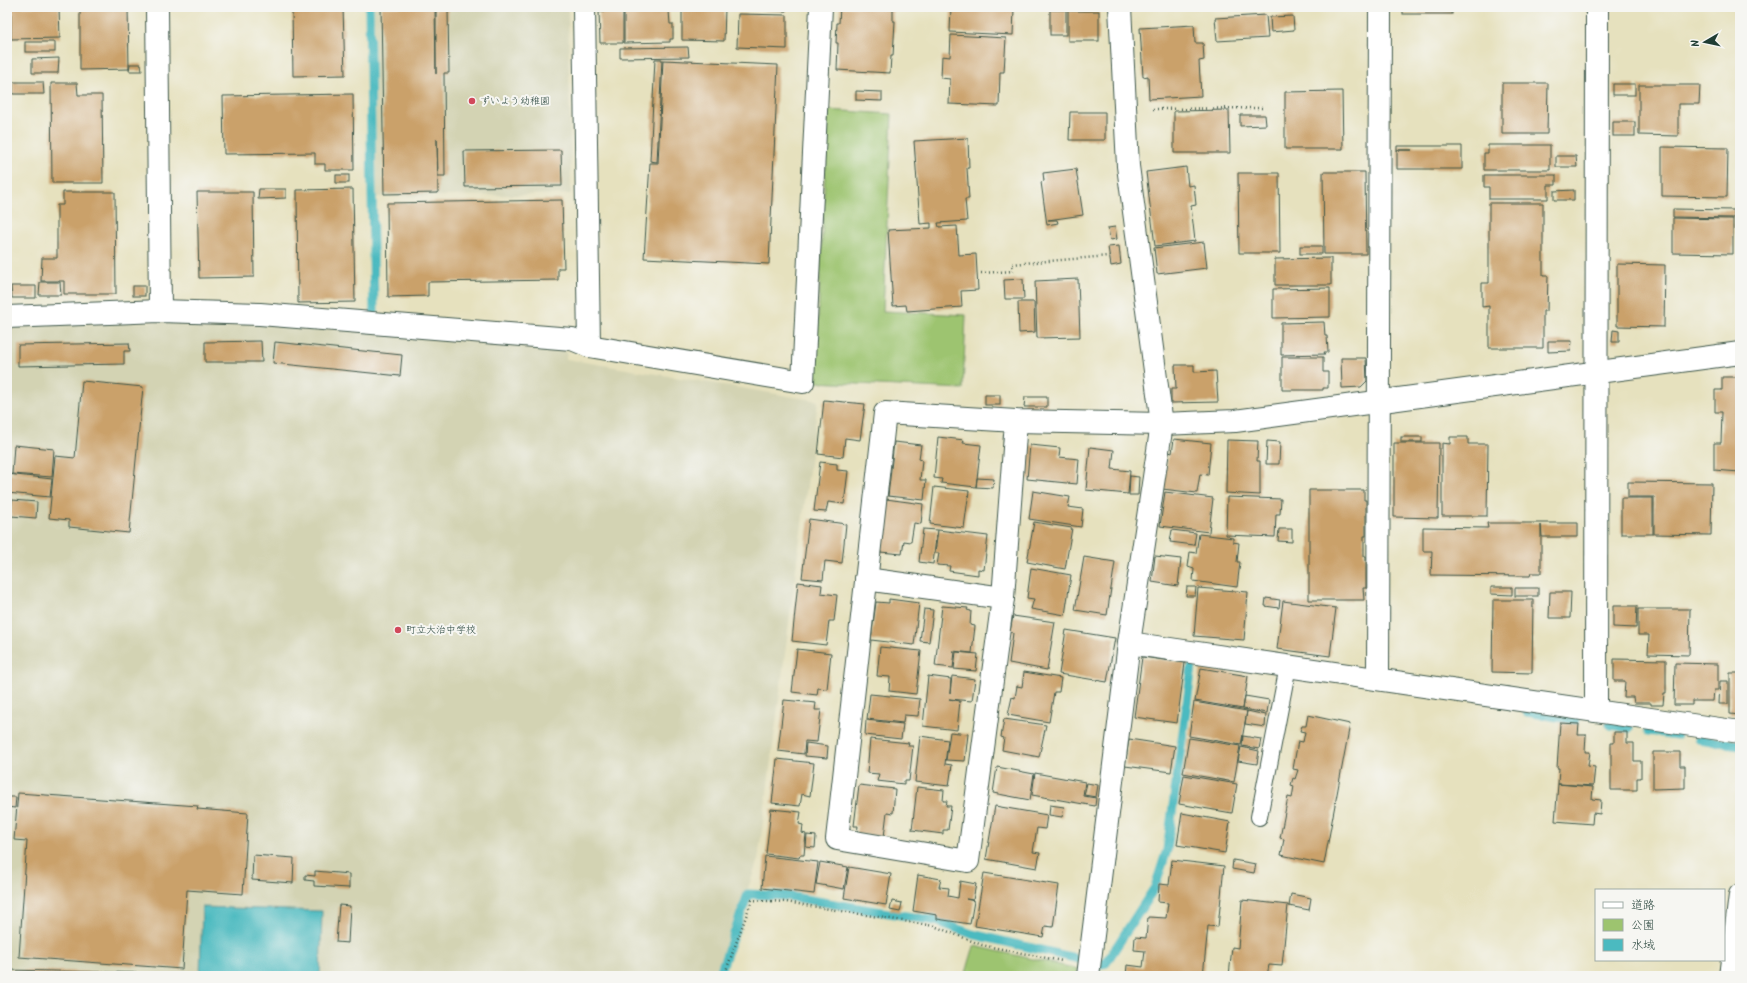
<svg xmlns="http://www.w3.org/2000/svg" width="1747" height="983" viewBox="0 0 1747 983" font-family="Kalam,'Klee One',sans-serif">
<rect width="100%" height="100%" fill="#f6f6f2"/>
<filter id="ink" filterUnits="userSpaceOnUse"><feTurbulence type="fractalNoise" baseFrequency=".025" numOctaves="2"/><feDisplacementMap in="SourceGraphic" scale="8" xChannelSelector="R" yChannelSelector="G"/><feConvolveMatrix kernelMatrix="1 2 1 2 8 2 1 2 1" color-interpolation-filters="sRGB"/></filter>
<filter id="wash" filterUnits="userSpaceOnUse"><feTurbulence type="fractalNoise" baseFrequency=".012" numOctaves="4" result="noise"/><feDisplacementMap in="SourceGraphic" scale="16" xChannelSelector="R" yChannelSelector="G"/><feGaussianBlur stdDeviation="0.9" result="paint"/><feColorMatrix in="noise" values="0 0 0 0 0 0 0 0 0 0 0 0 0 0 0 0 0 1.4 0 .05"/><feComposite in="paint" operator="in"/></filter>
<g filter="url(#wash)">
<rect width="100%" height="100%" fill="#e6e1be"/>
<g fill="#d3d3b3">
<polygon points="374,7 568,7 571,194 377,197"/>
<polygon points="184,321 261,323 567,350 566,359 818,401 758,860 717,976 7,976 7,326"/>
</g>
<g fill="#9dc46f" stroke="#5e8052">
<polygon points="828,110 892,114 883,311 966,315 963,389 815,382"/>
<polygon points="974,946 1078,969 1077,976 965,976"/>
</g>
<polygon fill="#4bbac0" stroke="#357c7a" points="202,907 322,911 320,976 200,976"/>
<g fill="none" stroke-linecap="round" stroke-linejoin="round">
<g stroke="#4bbac0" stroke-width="9">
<polyline points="369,7 374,312"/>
<polyline points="1527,712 1576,720"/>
<polyline points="1610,725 1629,728"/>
<polyline points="1648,731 1677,735"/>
<polyline points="1698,739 1740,745"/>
<polyline points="1101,964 1106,963 1155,887 1167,850 1192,666"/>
<polyline points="719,976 748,894 787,896 936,921 972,934 1079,959"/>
</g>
</g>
<g id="blocks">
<g fill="#caa16a">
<polygon points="11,7 59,7 60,38 11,39"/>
<polygon points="80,7 128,7 129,69 80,70"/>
<polygon points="381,7 435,7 436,74 436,9 448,9 449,73 444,73 445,176 438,176 437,139 438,193 384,194"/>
<polygon points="737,7 786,7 786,11 737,10"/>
<polygon points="840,7 893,7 893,21 895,21 893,56 891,56 890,73 837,70 838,43 836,43 837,23 839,23"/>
<polygon points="951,7 1014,8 1013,35 950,32"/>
<rect x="1403" y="7" width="49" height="7"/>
<polygon points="343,8 345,75 293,76 292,9"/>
<polygon points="682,8 725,8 724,41 682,40"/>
<rect x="1050" y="10" width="16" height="25"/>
<polygon points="599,11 623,11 623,43 600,43"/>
<polygon points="624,11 669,11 670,24 673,24 673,39 670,39 670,42 624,43"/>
<rect x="1068" y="11" width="31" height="30"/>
<polygon points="738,14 787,15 787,49 737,47"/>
<polygon points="1266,15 1268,38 1217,41 1215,18"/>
<polygon points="1293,16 1294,30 1271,32 1270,17"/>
<polygon points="1194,25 1195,43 1203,43 1204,60 1199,61 1201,96 1149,99 1148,76 1143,77 1140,28"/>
<polygon points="951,35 1006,38 1004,72 1000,72 999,106 949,104 950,79 941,78 942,56 950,57"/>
<rect x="25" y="42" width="30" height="10"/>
<polygon points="688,47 689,57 620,58 620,48"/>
<polygon points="59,58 58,73 32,73 32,59"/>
<polygon points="655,59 662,59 657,162 650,161"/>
<polygon points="663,60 778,65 769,264 644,258 650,163 658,163"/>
<polygon points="130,64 141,64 142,71 129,71"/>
<polygon points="13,82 43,82 44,94 13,94"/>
<polygon points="51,83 77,83 78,95 102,95 103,183 52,183"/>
<polygon points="1502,83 1548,83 1547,134 1502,134"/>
<rect x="1613" y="84" width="22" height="11"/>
<polygon points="1639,85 1700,85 1699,104 1678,104 1678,136 1639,135"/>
<polygon points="856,91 882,92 882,101 856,100"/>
<polygon points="1342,91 1343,149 1285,149 1285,92"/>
<polygon points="353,94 354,170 325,170 325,164 315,164 315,153 224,154 223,96"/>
<polygon points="1229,110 1230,153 1174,153 1174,111"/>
<polygon points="1070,112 1105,112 1105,140 1069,140"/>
<polygon points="1240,115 1265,115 1266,125 1240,126"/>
<rect x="1613" y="122" width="22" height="14"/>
<polygon points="968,138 969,168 967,168 969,199 965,199 967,221 938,223 939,227 957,226 959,255 976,254 978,290 961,291 962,307 907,311 906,305 893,306 888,230 931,228 931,223 920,224 914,141"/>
<polygon points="1488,145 1550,145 1550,170 1484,170 1484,153 1488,153"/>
<polygon points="1397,146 1462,146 1462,169 1397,169 1397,150 1412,150 1397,150"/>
<polygon points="1662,147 1728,148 1727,197 1662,196"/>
<polygon points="561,150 562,186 465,187 464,151"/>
<polygon points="1556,156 1576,156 1577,167 1556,167"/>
<polygon points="1186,167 1188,186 1194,185 1196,205 1191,206 1195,241 1155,246 1146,172"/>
<polygon points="1076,169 1083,215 1048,220 1057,220 1058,223 1047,225 1041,182 1044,181 1043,173"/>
<polygon points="1323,172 1365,172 1366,254 1324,254"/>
<polygon points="1238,173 1279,173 1280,253 1239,253"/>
<rect x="336" y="175" width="13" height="8"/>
<polygon points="1484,175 1556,175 1556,185 1548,185 1548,199 1489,199 1489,187 1484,187"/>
<polygon points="259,189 286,189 286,198 258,199"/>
<polygon points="353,189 355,302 298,303 297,190"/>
<polygon points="1574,190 1574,200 1554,200 1554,191"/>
<polygon points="63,192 115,192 116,294 64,294 64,281 41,281 42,258 57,258 57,205 63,205"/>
<polygon points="197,192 253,192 254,277 199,278"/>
<polygon points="562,200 564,268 558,268 558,280 428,282 428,296 388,297 387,203"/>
<polygon points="1489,203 1543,203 1543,276 1548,276 1547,311 1543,311 1543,348 1489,348 1489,306 1482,307 1482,283 1489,283"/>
<polygon points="1673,209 1734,210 1734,218 1673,217"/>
<polygon points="1673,218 1733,219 1733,254 1673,253"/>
<polygon points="1115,227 1117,239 1110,240 1108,228"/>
<polygon points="1204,242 1207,268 1157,274 1154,248"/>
<polygon points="1119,246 1121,264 1111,266 1108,247"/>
<rect x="1300" y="246" width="22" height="8"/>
<polygon points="1331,258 1331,285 1275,285 1275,259"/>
<polygon points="1617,264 1665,265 1664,327 1617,326"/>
<polygon points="1023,279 1024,299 1005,299 1004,280"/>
<polygon points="1078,279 1080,337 1037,338 1035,281"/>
<polygon points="40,282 60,282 61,295 39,295"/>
<polygon points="11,286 36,286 36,298 12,298"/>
<rect x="133" y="286" width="12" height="10"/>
<polygon points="1330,288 1330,317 1273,318 1273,289"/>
<polygon points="1018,302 1034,302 1035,332 1019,333"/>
<polygon points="1324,322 1325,336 1327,336 1328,352 1324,352 1325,354 1281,355 1281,323"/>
<polygon points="1613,330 1619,331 1619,342 1612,342"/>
<polygon points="261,341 262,362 205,362 205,342"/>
<polygon points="1548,341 1572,341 1571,351 1548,352"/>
<polygon points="275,342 402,355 400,376 273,363"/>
<polygon points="129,343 130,351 124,351 124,364 18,366 18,345"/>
<polygon points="1282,357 1323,357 1323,372 1328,372 1328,388 1323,388 1323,390 1282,390"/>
<polygon points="1341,358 1366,358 1367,381 1361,387 1342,388"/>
<polygon points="1175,365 1194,365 1194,372 1216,371 1218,402 1171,403 1171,389 1176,389"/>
<polygon points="1722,377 1740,377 1740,472 1714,470 1714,443 1721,443 1722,412 1715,412 1715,390 1722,390"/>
<polygon points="82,381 143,387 129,533 69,527 69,520 49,518 55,456 75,458"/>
<rect x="985" y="395" width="15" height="10"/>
<polygon points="1025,397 1047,397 1047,407 1024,407"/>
<polygon points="824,400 865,404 860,440 845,438 843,457 818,454"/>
<polygon points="938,437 964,440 963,443 981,445 976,487 941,483 942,479 934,478"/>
<rect x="1401" y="437" width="21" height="5"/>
<polygon points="1450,437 1468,437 1468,444 1488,444 1487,516 1442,516 1442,443 1450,444"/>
<polygon points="1174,439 1211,443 1208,475 1200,474 1197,493 1162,489 1169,452 1172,453"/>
<polygon points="1227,440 1258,441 1257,461 1260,461 1260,495 1226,493"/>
<polygon points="1267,441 1280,442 1279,464 1266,464"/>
<polygon points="894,442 921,445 919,459 922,460 920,480 926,480 924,500 888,496"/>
<polygon points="1394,443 1439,443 1438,518 1394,517"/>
<polygon points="14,445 54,449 52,477 12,474"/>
<polygon points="1030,445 1060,448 1059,457 1079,459 1077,484 1027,479"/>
<polygon points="1090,447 1114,450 1112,469 1130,471 1128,494 1086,490"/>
<polygon points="820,462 837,464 837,470 848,471 844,504 828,502 826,512 814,511"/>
<polygon points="7,474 52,479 50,497 7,493"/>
<polygon points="1130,476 1139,477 1138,495 1129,495"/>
<polygon points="977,478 994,479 993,488 976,487"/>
<polygon points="1628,482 1712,483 1711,535 1654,534 1654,497 1628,497"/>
<polygon points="934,487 969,491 964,528 930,524"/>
<polygon points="1309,490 1364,490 1364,500 1366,500 1366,536 1364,536 1364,556 1366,556 1366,588 1363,588 1364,600 1309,600"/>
<polygon points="1033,491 1070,497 1068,507 1083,509 1081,527 1029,519"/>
<polygon points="1165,492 1213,498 1209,532 1160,526"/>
<polygon points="1227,497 1281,499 1280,514 1276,514 1275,537 1226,535"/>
<rect x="1621" y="498" width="32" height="36"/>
<polygon points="886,499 923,504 921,524 914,523 911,542 904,541 902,554 880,552"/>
<polygon points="12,500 37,502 36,518 11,516"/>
<polygon points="809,519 846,524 842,563 825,561 823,580 802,578"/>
<polygon points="1034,522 1072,528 1065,569 1027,562"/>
<polygon points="1487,523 1578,523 1578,537 1542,537 1541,525 1541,573 1531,573 1530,576 1431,575 1432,551 1423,551 1423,527 1488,528"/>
<polygon points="923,529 937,530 933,564 919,562"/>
<polygon points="1279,529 1292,529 1292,542 1278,541"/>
<polygon points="938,530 988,536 984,570 978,569 978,575 949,571 950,566 937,565 939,553 935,553"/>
<polygon points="1172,530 1196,533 1194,545 1170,542"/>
<polygon points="1199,534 1233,538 1233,542 1239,543 1237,562 1240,562 1237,587 1193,581 1194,569 1188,567 1190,552 1196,553"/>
<polygon points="1155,556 1181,559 1178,586 1152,582"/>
<polygon points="1084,557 1115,562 1107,615 1075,610"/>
<polygon points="1031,568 1071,575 1065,615 1031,609 1034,599 1027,598"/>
<polygon points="798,582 822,585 821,593 837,595 834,621 829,621 826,645 792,641"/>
<polygon points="1187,587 1196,587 1195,596 1186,596"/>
<polygon points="1491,587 1512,587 1512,595 1491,594"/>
<polygon points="1198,588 1248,592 1244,640 1194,636"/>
<rect x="1515" y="588" width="23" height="8"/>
<polygon points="1550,592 1571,592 1570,618 1549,618"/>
<polygon points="1266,598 1280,600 1279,608 1265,606"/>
<polygon points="889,599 919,603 914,645 871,640 876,602 889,603"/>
<polygon points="1493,600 1533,600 1532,673 1492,672"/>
<polygon points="1283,601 1336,608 1330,656 1277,649"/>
<polygon points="942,606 968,608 967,610 971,611 970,625 975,626 972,653 953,651 955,652 953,668 935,666"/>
<polygon points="1613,606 1637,606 1636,628 1613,627"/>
<polygon points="924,609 933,610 929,642 920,641"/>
<polygon points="1638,609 1690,609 1689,655 1648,654 1649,635 1638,635"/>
<polygon points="1013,616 1055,622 1047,670 1009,663 1013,633 1010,632"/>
<polygon points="1066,630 1115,638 1107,682 1059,674"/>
<polygon points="880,647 921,651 916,694 889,691 890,677 877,676"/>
<polygon points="797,649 831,653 827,689 818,688 817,695 792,692"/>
<polygon points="956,652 978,654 976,671 954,669"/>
<polygon points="1142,657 1185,663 1177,723 1134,717"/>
<polygon points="1614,659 1666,660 1666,693 1664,693 1663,705 1651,705 1651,703 1634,703 1633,697 1624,697 1625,681 1614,681"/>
<polygon points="1675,663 1718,664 1718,690 1714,690 1713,701 1692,701 1692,705 1674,705"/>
<polygon points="1201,668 1248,676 1243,709 1195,701"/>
<polygon points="1024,672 1061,678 1059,692 1054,692 1049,722 1008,715 1012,697 1015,698 1017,686 1022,687"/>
<polygon points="1730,673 1740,673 1740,715 1730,714"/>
<polygon points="928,676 951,679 950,693 952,676 975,679 972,701 949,699 960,701 957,730 923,726"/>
<polygon points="1720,681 1728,681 1728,704 1719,704"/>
<polygon points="870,694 920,699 918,716 904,715 903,723 867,719"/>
<polygon points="1245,696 1269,700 1267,713 1243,709"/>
<polygon points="784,700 816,703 815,710 821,710 817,742 805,741 804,754 778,751"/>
<polygon points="1194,702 1247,711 1241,745 1189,736"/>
<polygon points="1247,711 1266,715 1265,727 1245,724"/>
<polygon points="1308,715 1350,724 1324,864 1281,855 1284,839 1280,838 1288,797 1292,798 1294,786 1291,785 1293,778 1295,779 1298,770 1293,769 1298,741 1303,742 1305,732 1300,731 1302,726 1306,726"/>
<polygon points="1004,719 1046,725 1039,757 1002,750 1004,738 1001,737"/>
<polygon points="866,720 903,724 901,739 865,735"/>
<polygon points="1560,723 1579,724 1578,735 1586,735 1585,752 1590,752 1588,766 1595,767 1593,786 1558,784 1559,768 1557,768"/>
<polygon points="950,732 968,734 965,761 946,760"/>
<polygon points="1614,732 1627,732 1627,743 1634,743 1634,761 1641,761 1641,778 1637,778 1637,790 1611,790 1611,743 1614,743"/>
<polygon points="920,736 948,740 945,764 952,765 949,786 915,782"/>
<polygon points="1243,736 1261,739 1259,749 1242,746"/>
<polygon points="1189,738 1240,746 1234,782 1183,773"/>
<polygon points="870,739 909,743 908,746 913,746 909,781 904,781 904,784 877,781 879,774 867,773"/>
<polygon points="1129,739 1175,746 1171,772 1125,766"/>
<polygon points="806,743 828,746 827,758 805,756"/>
<polygon points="1241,747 1259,751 1257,764 1238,761"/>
<polygon points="1653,752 1680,752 1680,766 1685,766 1685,788 1653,789"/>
<polygon points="777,759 814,763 810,796 802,794 800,806 772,803"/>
<polygon points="997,767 1034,774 1030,800 993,793"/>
<polygon points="1035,773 1085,782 1083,796 1096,798 1095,806 1032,795"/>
<polygon points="1184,775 1237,784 1232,813 1179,804"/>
<polygon points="1087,783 1098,785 1096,797 1084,795"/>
<polygon points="1558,784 1593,787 1592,799 1601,800 1600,814 1593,813 1592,824 1555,821"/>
<polygon points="859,785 895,789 893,813 887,812 884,837 857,834 858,826 854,826"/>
<polygon points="917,787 944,790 943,801 947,801 946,806 951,806 948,830 943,830 943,834 912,830"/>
<polygon points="18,793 198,806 197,809 248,813 243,894 187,890 182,969 19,957 27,841 14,840"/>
<polygon points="7,797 16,797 15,808 7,807"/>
<polygon points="1050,805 1064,807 1062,817 1049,815"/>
<polygon points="995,806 1047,815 1045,829 1037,828 1033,852 1040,853 1037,868 986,859"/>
<polygon points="771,809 801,812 799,824 803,825 802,833 806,834 804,855 800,855 799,858 766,854"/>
<polygon points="1182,813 1230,822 1225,853 1177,845"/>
<polygon points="807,835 816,836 815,848 806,847"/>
<polygon points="253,855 294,858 293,883 252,880"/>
<polygon points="765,856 818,862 814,894 762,888"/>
<polygon points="1172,860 1224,866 1218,927 1208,926 1203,976 1126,976 1127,965 1143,967 1145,951 1134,950 1135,937 1146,938 1148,917 1166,918 1168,903 1158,902 1159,884 1169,885"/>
<polygon points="1233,860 1256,864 1254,873 1232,869"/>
<polygon points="820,862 848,867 844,889 816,884"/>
<polygon points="849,867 891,874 886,905 844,898"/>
<polygon points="315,871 349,874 349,888 314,886 314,881 305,880 305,875 315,876"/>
<polygon points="984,873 1059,885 1053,927 1045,926 1043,937 975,926"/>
<polygon points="918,875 941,879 939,887 949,888 948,896 958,898 960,881 976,884 973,900 966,899 974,901 970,924 937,919 937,915 913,911"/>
<polygon points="1291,894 1311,898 1309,910 1289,906"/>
<polygon points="1242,900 1288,905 1282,966 1269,965 1267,976 1229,976 1232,947 1238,948"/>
<polygon points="892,901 902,903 900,912 890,910"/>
<polygon points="339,905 350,906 348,943 336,942"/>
<polygon points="7,970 147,973 147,976 7,976"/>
</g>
</g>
</g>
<g filter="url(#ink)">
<use href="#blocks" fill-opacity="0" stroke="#3d5649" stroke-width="1"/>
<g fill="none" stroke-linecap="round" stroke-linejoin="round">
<defs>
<polyline id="lane" points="1259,817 1288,666"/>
<g id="street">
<polyline points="157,7 160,311"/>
<polyline points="584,7 589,346"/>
<polyline points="7,317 160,311 260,314 572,339 589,346 803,382 821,7"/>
<polyline points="1016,421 1003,598 968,861 837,839 885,413 1016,421 1162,424 1235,421 1740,353"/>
<polyline points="866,579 1003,598"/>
<polyline points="1129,643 1740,732"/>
<polyline points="1378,679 1380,7"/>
<polyline points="1596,711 1597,7"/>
<polyline points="1088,976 1129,643 1162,424 1128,166 1120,7"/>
<polyline points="1730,976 1740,895"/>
</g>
</defs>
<use href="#lane" stroke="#3d5649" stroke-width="18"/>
<use href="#street" stroke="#3d5649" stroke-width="24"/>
<g stroke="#3d5649" stroke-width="2.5" stroke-dasharray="1 3" stroke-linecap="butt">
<polyline points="1153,109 1262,108"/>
<polyline points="981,273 1013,271 1012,264 1109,256"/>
<polyline points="724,976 752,900 786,902 934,926 982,945 1062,961"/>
</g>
<use href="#lane" stroke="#fff" stroke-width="16"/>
<use href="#street" stroke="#fff" stroke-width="22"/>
</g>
</g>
<g fill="#d1495b" stroke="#f6f6f2" stroke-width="1.5">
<circle cx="472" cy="101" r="4"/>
<circle cx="398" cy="630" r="4"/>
</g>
<g text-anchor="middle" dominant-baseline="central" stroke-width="4" stroke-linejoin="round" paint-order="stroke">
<g font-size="10" fill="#1f3d34" stroke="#f6f6f2" text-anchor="start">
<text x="480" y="101">ずいよう幼稚園</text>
<text x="406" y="630">町立大治中学校</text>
</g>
</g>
<rect width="1747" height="983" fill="none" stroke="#f6f6f2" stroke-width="24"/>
<rect x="1595" y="889" width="130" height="72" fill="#f6f6f2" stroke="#a0aca6"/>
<rect x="1603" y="902" width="20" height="6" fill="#ffffff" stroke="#a0aca6"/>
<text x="1631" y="909" font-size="12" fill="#1f3d34">道路</text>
<rect x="1603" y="919" width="20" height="12" fill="#9dc46f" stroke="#a0aca6"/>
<text x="1631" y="929" font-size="12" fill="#1f3d34">公園</text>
<rect x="1603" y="939" width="20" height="12" fill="#4bbac0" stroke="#a0aca6"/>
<text x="1631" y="949" font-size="12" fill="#1f3d34">水域</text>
<g transform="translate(1705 42) rotate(261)" stroke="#f6f6f2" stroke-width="3" paint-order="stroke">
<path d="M0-3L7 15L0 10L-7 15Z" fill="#1f3d34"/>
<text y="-6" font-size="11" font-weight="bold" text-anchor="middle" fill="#1f3d34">N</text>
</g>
</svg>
